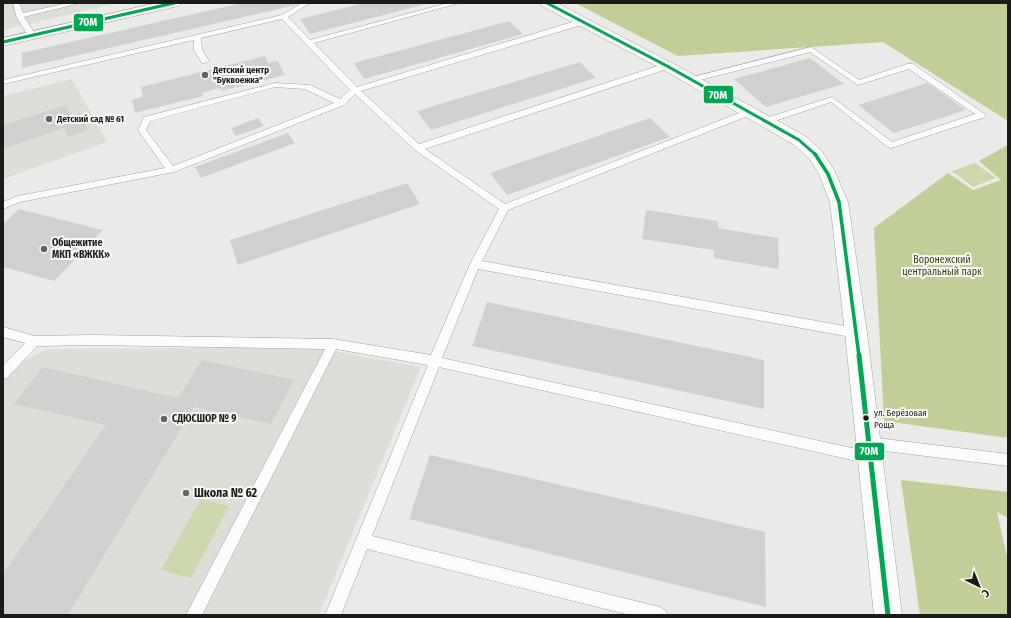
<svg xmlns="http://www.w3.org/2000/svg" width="1011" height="618" viewBox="0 0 1011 618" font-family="'Fira Sans Condensed',sans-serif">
<rect width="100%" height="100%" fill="#eaebe9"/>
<g fill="#dcded7">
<polygon points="3,3 117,3 3,30"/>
<polygon points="72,79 107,142 3,179 3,96"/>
<polygon points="237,348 321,349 421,367 319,615 3,615 3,371 47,349"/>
</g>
<g fill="#cdd7ae">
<polygon points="975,163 996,178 973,187 952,171"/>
<polygon points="201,499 229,506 191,578 161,570"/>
</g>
<g fill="#c2ce98">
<polygon points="575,3 1008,3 1008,121 883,42 678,56"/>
<polygon points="1008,145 1008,438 884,421 874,228 948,173 973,190 1001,180 979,161"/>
<polygon points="901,480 1008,492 1008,518 997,512 1008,561 1008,615 920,615"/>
</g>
<g fill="#d0d1cf">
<polygon points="242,3 294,3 296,5 22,68 22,53"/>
<polygon points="364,3 426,4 310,34 300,19"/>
<polygon points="509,21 523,34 364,79 354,63"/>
<polygon points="265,56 268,63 278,61 285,75 221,91 220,88 202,93 203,96 135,113 132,100 143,97 141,87"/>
<polygon points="810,58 844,84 766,107 734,79"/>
<polygon points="580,62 596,78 431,130 417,111"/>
<polygon points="927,83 966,110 894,133 858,105"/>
<polygon points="66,105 71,116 80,113 88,130 67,137 64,128 3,149 3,125"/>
<polygon points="258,118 264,126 236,136 231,128"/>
<polygon points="650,118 670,137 507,195 490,173"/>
<polygon points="288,133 295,143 201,178 195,167"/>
<polygon points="407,183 420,204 238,265 230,240"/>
<polygon points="19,209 103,230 54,281 3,267 3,224"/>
<polygon points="646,210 718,221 718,228 778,238 779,269 714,258 714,250 642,239"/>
<polygon points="487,302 764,360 764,409 472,346"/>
<polygon points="202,360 294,380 271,424 194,407 68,615 3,615 3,569 6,570 106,425 14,404 43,367 178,398"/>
<polygon points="430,455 765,532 766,607 409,519"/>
</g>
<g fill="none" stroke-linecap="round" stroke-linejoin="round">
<defs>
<g id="lane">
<polygon points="13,3 19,3 23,13 68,3 80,3 24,17 36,35 32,37 29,37 16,16"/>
<path d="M302 3H310L288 17 310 40 448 3H459L314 43 357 87 579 20H585V24L361 91 419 144 664 64H670V68L425 149 505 204 747 110H753L754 112 753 114 508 210 482 261 856 328 860 330 862 333 860 336 856 338 478 269 442 358 870 452 875 454 876 458 875 462 870 464 439 367 372 536 660 607 665 610 668 615H630L367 549 341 615H325L428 365 336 349 202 615H186L325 349 93 345 37 346 7 378 3 379V366L25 343 3 337V327L34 336 93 335 333 339 431 355 470 264 499 209 415 150 355 94 344 105 174 172 20 202 3 209V202L18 196 165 168 138 130 144 117 275 83 310 85 340 99 350 90 282 19 201 38 202 50 209 61 205 63H202L194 50V40L3 84V80L282 15ZM275 87 305 89 334 103 173 166 146 130 150 121Z"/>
<polygon points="811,47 859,80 907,64 913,64 986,115 985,117 891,148 888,147 831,102 769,123 766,124 762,121 763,119 832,97 892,142 975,114 909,69 858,85 810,52 692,82 688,80 689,78"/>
<polygon points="868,437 1008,454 1008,466 868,449 863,447 862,443 863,439"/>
</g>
<g id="street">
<polygon points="157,3 181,3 179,6 174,7 3,46 3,38"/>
<polygon points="540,3 557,3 672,63 805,136 821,150 834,170 848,202 867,333 902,615 874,615 845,333 830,202 819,174 809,158 793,144 662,69 542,6"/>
</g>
</defs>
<use href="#lane" stroke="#a0a19f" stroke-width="1"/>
<use href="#street" stroke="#a0a19f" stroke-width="1"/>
<use href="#lane" fill="#fcfcfc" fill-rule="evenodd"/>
<use href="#street" fill="#fcfcfc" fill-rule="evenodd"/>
<defs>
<g id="bus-1-far2">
<polyline points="547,3 667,66 799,140 816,155"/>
<polyline points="3,42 174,3"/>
</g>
<polyline id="bus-1-far1" points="815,154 828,174 839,202 859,356"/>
<polyline id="bus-1" points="859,355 888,615"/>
</defs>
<use href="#bus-1-far2" stroke="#f9faf6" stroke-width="5"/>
<use href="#bus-1-far1" stroke="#f9faf6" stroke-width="6"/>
<use href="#bus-1" stroke="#f9faf6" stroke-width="8"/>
<use href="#bus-1-far2" stroke="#00a651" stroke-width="3"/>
<use href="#bus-1-far1" stroke="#00a651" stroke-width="3.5"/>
<use href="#bus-1" stroke="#00a651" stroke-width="5"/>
</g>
<g fill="#636462" stroke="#f9faf6" stroke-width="1.5">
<circle cx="205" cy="75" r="4"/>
<circle cx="49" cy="119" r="4"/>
<circle cx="44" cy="249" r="4"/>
<circle cx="164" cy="419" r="4"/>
<circle cx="186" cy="493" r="4"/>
</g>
<circle fill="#1b1b1a" stroke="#f9faf6" stroke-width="1.5" cx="866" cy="418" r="3.5"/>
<g text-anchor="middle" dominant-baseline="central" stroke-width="4" stroke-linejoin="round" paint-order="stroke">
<g font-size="9" font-weight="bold" fill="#1b1b1a" stroke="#f9faf6" text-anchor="start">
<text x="213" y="70">Детский центр<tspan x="213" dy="10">"Буквоежка"</tspan></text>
<text x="57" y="119">Детский сад № 61</text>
</g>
<g font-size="9" fill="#1b1b1a" stroke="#f9faf6" text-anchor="start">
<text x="874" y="413">ул. Берёзовая<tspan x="874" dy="12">Роща</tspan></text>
</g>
<g font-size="10" font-weight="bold" fill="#1b1b1a" stroke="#f9faf6" text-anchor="start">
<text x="52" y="243">Общежитие<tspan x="52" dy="12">МКП «ВЖКК»</tspan></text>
<text x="172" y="419">СДЮСШОР № 9</text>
</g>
<g font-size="10" fill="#323b12" stroke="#f9faf6">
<text x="942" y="260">Воронежский<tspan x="942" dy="12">центральный парк</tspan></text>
</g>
<g font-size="12" font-weight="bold" fill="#1b1b1a" stroke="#f9faf6" text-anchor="start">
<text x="194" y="493">Школа № 62</text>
</g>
</g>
<g stroke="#f9faf6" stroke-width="1.5">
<rect x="73" y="13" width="31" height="19" rx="4" fill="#00a651"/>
<rect x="703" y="85" width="31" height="19" rx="4" fill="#00a651"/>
<rect x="854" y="442" width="31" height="19" rx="4" fill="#00a651"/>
</g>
<g font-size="11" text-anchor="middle" font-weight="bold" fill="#fff">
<text x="88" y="26">70М</text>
<text x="718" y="99">70М</text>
<text x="869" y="455">70М</text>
</g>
<rect width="1011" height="618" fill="none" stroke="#1b1b1a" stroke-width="8"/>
<g transform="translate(979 586) rotate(137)" stroke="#f9faf6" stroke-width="3" paint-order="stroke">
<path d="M0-3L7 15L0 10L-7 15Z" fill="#1b1b1a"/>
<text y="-6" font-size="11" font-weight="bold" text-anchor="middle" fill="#1b1b1a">С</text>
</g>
</svg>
